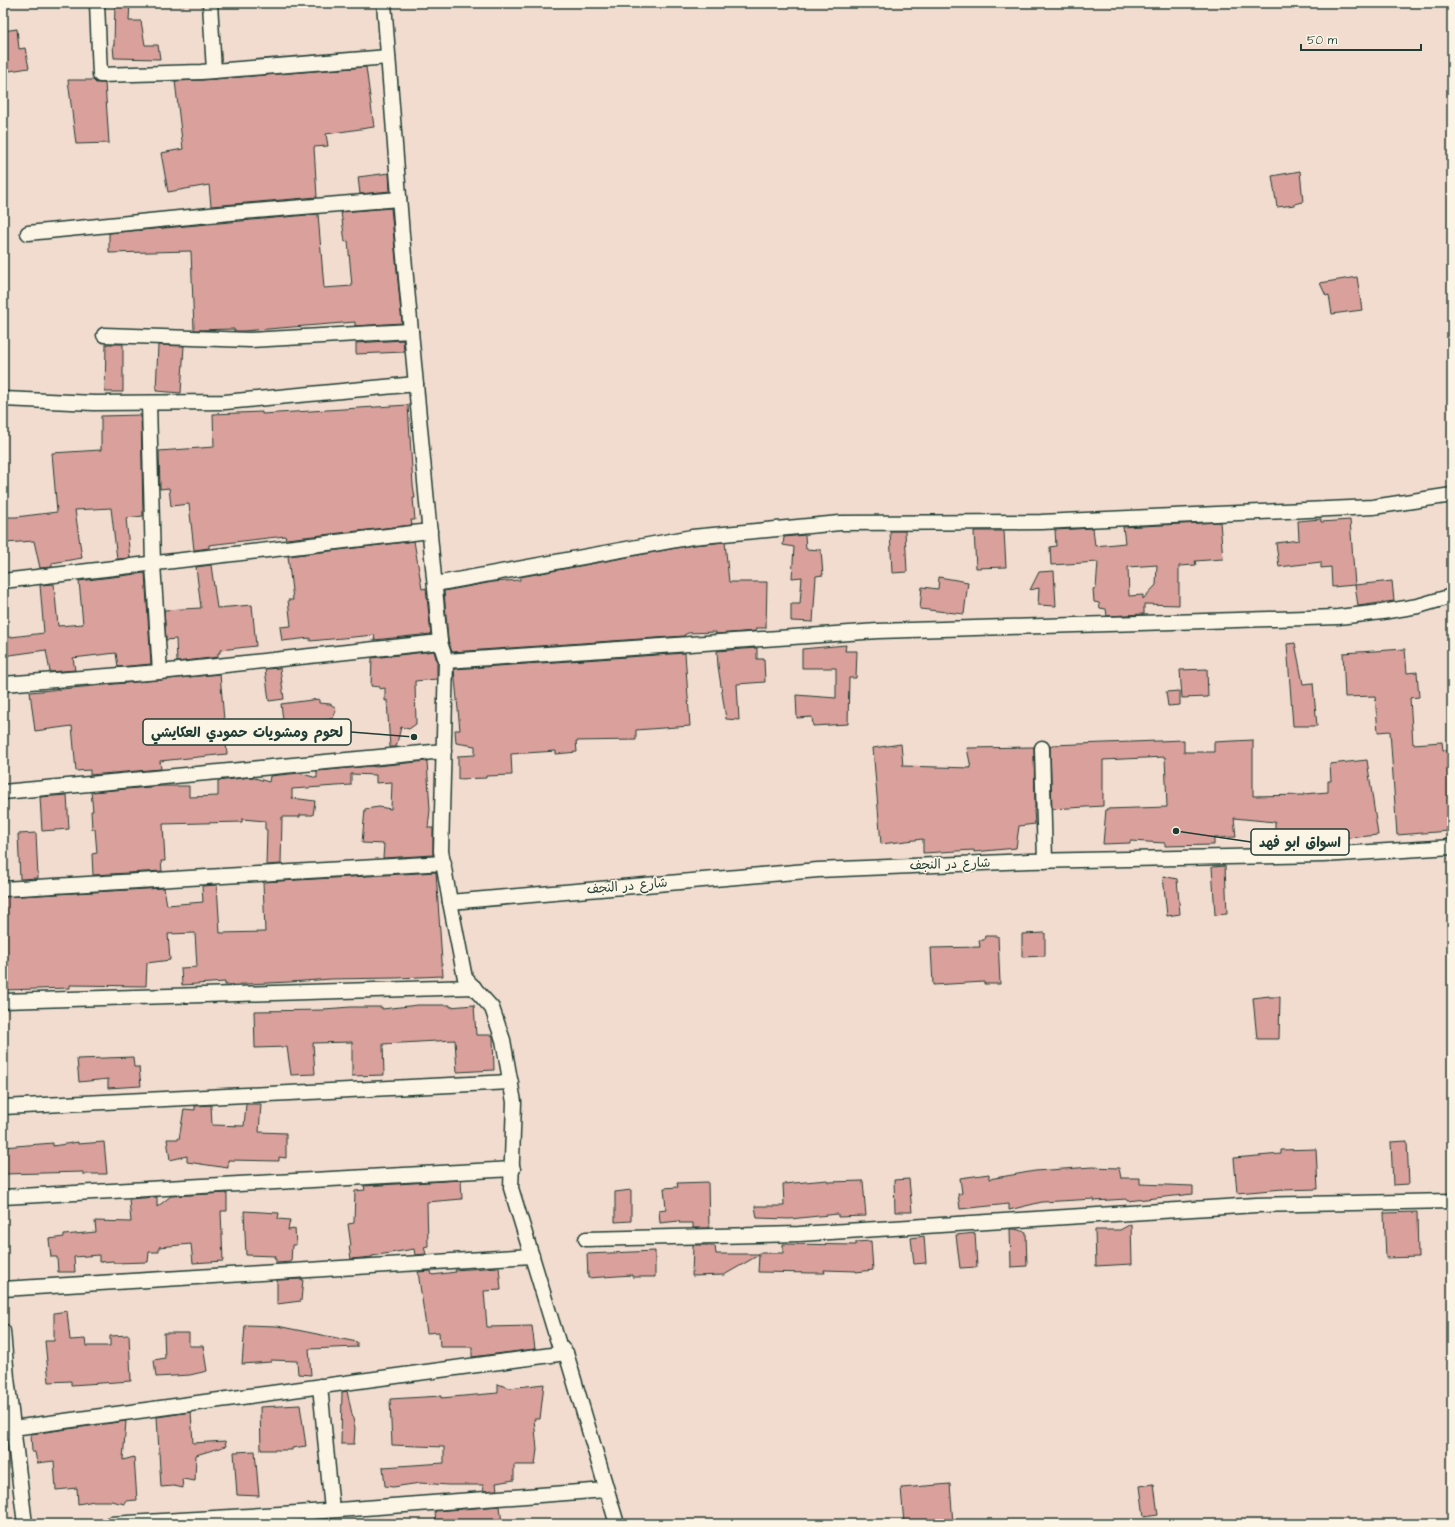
<svg xmlns="http://www.w3.org/2000/svg" width="1455" height="1527" viewBox="0 0 1455 1527" font-family="'Architects Daughter','Playpen Sans Arabic',sans-serif">
<rect width="100%" height="100%" fill="#f2dccf"/>
<filter id="ink" filterUnits="userSpaceOnUse"><feTurbulence type="fractalNoise" baseFrequency=".025" numOctaves="2"/><feDisplacementMap in="SourceGraphic" scale="8" xChannelSelector="R" yChannelSelector="G"/><feConvolveMatrix kernelMatrix="1 2 1 2 8 2 1 2 1" color-interpolation-filters="sRGB"/></filter>
<g filter="url(#ink)">
<g fill="#daa09b" stroke="#1f3d34" fill-rule="evenodd">
<polygon points="115,3 130,3 129,21 141,21 145,45 158,45 160,59 114,58 113,45 114,45"/>
<polygon points="17,29 19,49 25,48 29,68 3,72 3,31"/>
<polygon points="366,67 374,127 326,134 328,146 314,147 317,197 211,206 209,185 168,192 161,153 183,149 175,81 202,80"/>
<polygon points="68,80 93,80 96,83 105,83 109,143 76,144"/>
<polygon points="1300,171 1303,202 1295,204 1295,205 1277,207 1272,176"/>
<polygon points="389,173 390,191 360,194 358,177"/>
<polygon points="391,208 402,323 355,326 355,322 243,331 234,331 234,329 194,330 191,251 109,253 109,233 318,214 324,288 352,286 348,241 345,242 341,212"/>
<polygon points="1357,277 1362,310 1332,314 1329,295 1326,296 1320,283"/>
<polygon points="403,340 404,352 356,354 356,343"/>
<polygon points="106,344 123,344 123,392 105,392"/>
<polygon points="158,345 184,346 181,393 156,391"/>
<polygon points="408,405 413,485 415,498 413,498 415,520 411,520 412,525 286,539 285,536 209,545 209,548 194,550 189,504 171,506 169,488 160,489 159,451 214,447 213,414 262,412 262,414"/>
<polygon points="141,415 143,516 126,518 130,558 117,559 111,508 75,510 82,558 52,563 52,567 40,568 34,541 5,543 3,517 16,517 57,512 52,453 101,450 101,416"/>
<polygon points="1321,519 1321,522 1350,520 1355,585 1332,587 1331,567 1321,568 1321,562 1279,567 1276,543 1299,540 1298,521"/>
<path d="M1220 522 1223 559 1195 561 1196 565 1179 566V605L1144 604V614L1107 616 1106 609 1100 608 1099 603 1094 602 1093 589 1096 588 1098 562 1051 565 1050 547 1056 546 1055 530 1093 528 1095 546 1125 543 1123 527ZM1157 565 1156 585 1143 599V595L1129 596 1128 567Z"/>
<polygon points="890,531 905,531 907,572 892,573"/>
<polygon points="974,531 1004,531 1006,567 976,568"/>
<polygon points="805,535 806,549 821,550 823,575 816,576 813,622 791,621 791,604 800,604 802,577 792,578 794,547 783,545 784,537"/>
<polygon points="414,541 422,589 426,588 431,634 374,640 375,635 310,641 310,638 282,641 280,627 291,626 288,600 293,600 288,556"/>
<polygon points="725,542 729,582 767,582 766,628 756,628 756,631 716,634 716,632 688,633 684,635 684,636 452,652 448,640 444,591 493,582 520,580 520,577 693,545"/>
<polygon points="211,565 217,608 252,605 256,646 220,650 220,653 218,653 218,657 177,662 176,639 166,640 164,610 201,608 196,567"/>
<polygon points="1054,571 1056,606 1038,605 1039,588 1030,590 1039,572"/>
<polygon points="145,573 151,664 118,667 116,653 73,658 75,670 50,672 46,650 3,656 3,638 44,633 40,585 54,584 58,626 83,624 79,581"/>
<polygon points="939,577 968,582 964,614 920,609 922,587 938,589"/>
<polygon points="1392,581 1394,601 1358,606 1355,585"/>
<polygon points="1295,643 1303,684 1313,683 1317,726 1293,726 1287,644"/>
<polygon points="846,645 845,651 857,651 856,678 849,678 848,724 813,726 812,717 797,718 796,695 836,698 836,668 802,668 802,649"/>
<polygon points="757,648 757,659 764,659 765,682 737,684 739,720 726,719 718,666 717,651"/>
<polygon points="1405,649 1407,673 1417,672 1419,697 1410,698 1413,744 1442,742 1443,750 1452,750 1452,815 1448,815 1449,831 1397,835 1390,731 1378,732 1375,696 1345,697 1343,653"/>
<polygon points="434,651 437,662 437,679 415,681 416,724 409,729 401,727 396,747 390,747 387,700 385,701 385,688 379,689 380,687 371,686 372,658"/>
<polygon points="685,653 690,726 636,730 636,740 576,741 577,752 556,754 556,751 511,754 512,775 486,776 486,778 458,779 458,756 475,755 475,746 456,743 455,730 460,730 454,669"/>
<polygon points="280,668 284,699 269,701 265,669"/>
<polygon points="1207,669 1208,697 1182,698 1180,670"/>
<polygon points="220,674 227,754 160,761 161,769 90,775 90,770 76,771 72,726 35,731 30,692"/>
<polygon points="1180,691 1180,705 1168,706 1166,692"/>
<polygon points="319,699 319,703 330,704 335,707 336,711 333,718 319,722 286,724 286,720 283,720 281,704"/>
<polygon points="1184,740 1184,752 1214,752 1214,742 1253,740 1253,796 1304,795 1304,794 1328,792 1328,781 1331,781 1330,764 1367,760 1378,835 1319,841 1317,832 1275,834 1275,822 1234,818 1236,837 1214,838 1214,845 1165,846 1165,843 1130,841 1130,843 1103,844 1106,809 1167,807 1165,757 1103,760 1103,806 1052,809 1050,746 1052,746 1052,745"/>
<polygon points="901,744 903,766 971,768 967,748 1034,747 1035,810 1034,810 1035,824 1019,826 1016,848 974,852 974,850 923,853 923,839 881,844 873,748"/>
<polygon points="427,761 430,810 428,828 433,828 433,855 383,858 384,844 362,843 365,809 379,807 391,809 392,782 376,783 376,775 351,774 351,785 292,789 292,798 315,801 313,815 300,815 300,817 282,817 281,864 266,865 267,830 265,829 265,821 242,819 242,822 163,824 165,861 161,861 162,871 93,875 92,854 97,853 95,829 92,829 91,811 93,811 91,792 162,786 189,786 189,797 218,796 218,781 251,777 269,782 270,776 299,773 317,778 317,771 371,766 376,767 376,766"/>
<polygon points="67,795 69,829 42,831 40,797"/>
<polygon points="36,833 38,878 20,879 18,834"/>
<polygon points="1225,866 1227,914 1215,915 1212,867"/>
<polygon points="436,872 443,976 396,978 331,979 290,982 225,985 225,982 182,985 181,968 197,967 195,933 168,934 170,960 147,963 146,986 70,985 70,988 3,990 3,897 164,888 167,905 203,902 202,886 217,885 220,933 265,932 263,882"/>
<polygon points="1163,876 1177,879 1180,914 1167,916"/>
<polygon points="1045,933 1045,956 1022,957 1022,934"/>
<polygon points="985,936 998,936 1000,984 984,984 984,982 933,985 931,948 980,947 979,940 984,940"/>
<polygon points="1269,996 1269,997 1280,997 1279,1039 1257,1039 1253,998"/>
<polygon points="418,1005 450,1005 450,1007 474,1005 476,1035 492,1035 493,1036 494,1070 457,1072 455,1040 383,1044 384,1075 352,1076 352,1042 313,1043 315,1074 291,1075 287,1047 255,1048 254,1011 324,1010 324,1009 351,1007 382,1007 382,1009"/>
<polygon points="133,1057 134,1067 139,1067 141,1086 108,1088 108,1079 79,1082 77,1059"/>
<polygon points="246,1104 261,1104 259,1132 286,1133 286,1158 279,1157 279,1161 228,1160 228,1168 187,1162 187,1156 170,1160 167,1139 179,1139 184,1109 195,1110 195,1106 211,1105 212,1125 244,1126"/>
<polygon points="1407,1141 1409,1184 1393,1185 1391,1142"/>
<polygon points="78,1142 78,1144 104,1142 107,1174 83,1174 83,1172 3,1174 3,1147 53,1143 53,1146"/>
<polygon points="1316,1149 1318,1189 1283,1190 1283,1189 1237,1193 1234,1158 1281,1154 1281,1150"/>
<polygon points="1092,1167 1119,1168 1121,1178 1140,1178 1140,1184 1193,1186 1193,1194 1127,1201 1127,1199 1094,1201 1094,1199 1042,1202 1009,1210 1009,1204 960,1209 958,1194 962,1193 960,1178 989,1174 989,1179 1035,1171"/>
<polygon points="909,1179 912,1212 895,1212 894,1180"/>
<polygon points="461,1180 462,1199 427,1202 428,1246 424,1247 426,1254 415,1255 414,1249 372,1256 372,1257 351,1259 349,1246 351,1246 348,1224 354,1223 355,1191 365,1190 364,1186"/>
<polygon points="827,1180 828,1182 863,1181 866,1216 838,1217 838,1214 790,1219 757,1218 755,1206 784,1206 783,1184"/>
<polygon points="708,1182 709,1228 693,1228 693,1223 679,1223 679,1221 660,1223 659,1210 666,1209 664,1188 678,1187 677,1183"/>
<polygon points="631,1190 631,1221 615,1222 615,1192"/>
<polygon points="227,1193 227,1211 221,1211 223,1261 193,1263 191,1244 159,1247 159,1252 149,1252 148,1262 114,1263 113,1261 99,1262 99,1255 74,1257 75,1272 58,1272 57,1257 51,1257 49,1239 64,1237 64,1235 96,1232 95,1221 131,1222 129,1199 157,1197 157,1207 171,1196"/>
<polygon points="244,1211 279,1213 278,1219 290,1220 288,1230 295,1229 296,1245 292,1245 291,1262 276,1263 276,1259 274,1259 275,1256 246,1255"/>
<polygon points="1417,1212 1418,1257 1386,1258 1384,1213"/>
<polygon points="1131,1224 1132,1264 1096,1266 1095,1230 1120,1230"/>
<polygon points="1010,1229 1015,1229 1026,1232 1027,1266 1011,1267"/>
<polygon points="975,1233 977,1267 960,1268 956,1235"/>
<polygon points="924,1236 926,1263 914,1264 911,1238"/>
<polygon points="871,1241 873,1270 856,1272 856,1271 824,1270 825,1273 813,1273 758,1272 759,1255 724,1275 692,1276 693,1245 710,1245 710,1246 715,1246 716,1254 759,1254 759,1253 783,1253 783,1244 856,1245 856,1242"/>
<polygon points="655,1251 655,1277 632,1277 632,1275 588,1278 587,1254"/>
<polygon points="499,1267 501,1290 484,1291 487,1327 532,1326 535,1349 472,1357 472,1347 440,1347 439,1332 427,1333 418,1272 431,1271 432,1275 456,1272 455,1270"/>
<polygon points="303,1279 301,1301 277,1304 277,1280"/>
<polygon points="67,1311 70,1340 85,1339 86,1346 110,1346 110,1336 129,1335 131,1381 71,1385 71,1381 49,1382 45,1341 54,1341 54,1313"/>
<polygon points="245,1325 277,1326 357,1342 357,1347 309,1349 311,1375 298,1374 297,1361 271,1360 271,1362 242,1364"/>
<polygon points="164,1333 189,1333 189,1346 203,1346 207,1371 190,1375 156,1377 154,1360 165,1358"/>
<polygon points="498,1384 509,1388 544,1384 540,1419 534,1419 537,1449 535,1465 514,1465 514,1480 496,1483 497,1490 484,1491 483,1485 448,1485 420,1483 393,1487 385,1486 383,1467 444,1463 444,1447 392,1445 390,1399 441,1396 441,1398 498,1393"/>
<polygon points="347,1391 355,1428 354,1444 341,1444 342,1392"/>
<polygon points="300,1405 306,1446 292,1448 292,1450 261,1450 260,1407"/>
<polygon points="191,1412 193,1443 225,1441 226,1446 196,1455 195,1481 182,1479 183,1488 174,1486 161,1487 157,1417"/>
<polygon points="126,1421 123,1460 134,1457 137,1500 125,1501 125,1504 111,1501 94,1501 78,1504 77,1488 56,1490 54,1461 37,1463 35,1452 32,1452 31,1434"/>
<polygon points="255,1451 259,1496 237,1495 234,1452"/>
<polygon points="950,1484 953,1524 904,1524 901,1488"/>
<polygon points="1154,1484 1158,1515 1144,1517 1140,1486"/>
<polygon points="500,1506 502,1524 436,1524 435,1511"/>
</g>
<g fill="none" stroke-linecap="round" stroke-linejoin="round">
<defs>
<g id="minor">
<polyline points="97,3 100,75 201,72 388,57"/>
<polyline points="210,3 214,71"/>
<polyline points="384,3 402,235 440,642 446,661 878,631 1338,617 1382,612 1418,606 1452,596"/>
<polyline points="28,233 230,213 399,199"/>
<polyline points="104,335 250,340 411,331"/>
<polyline points="3,399 94,403 225,402 416,384"/>
<polyline points="149,403 153,564 160,672"/>
<polyline points="3,581 430,531"/>
<polyline points="435,584 692,537 840,523 1041,522 1373,507 1452,495"/>
<polyline points="446,661 441,851 450,902 465,978 492,1008 503,1040 514,1102 511,1188 559,1345 566,1353 617,1524"/>
<polyline points="3,684 160,672 440,642"/>
<polyline points="1042,748 1045,861"/>
<polyline points="3,792 444,751"/>
<polyline points="3,889 444,863"/>
<polyline points="450,902 818,870 1029,861 1323,855 1452,847"/>
<polyline points="3,1001 474,987"/>
<polyline points="3,1107 511,1082"/>
<polyline points="3,1197 513,1169"/>
<polyline points="586,1239 799,1234 1256,1205 1452,1201"/>
<polyline points="3,1289 532,1256"/>
<polyline points="3,1331 7,1378 25,1524"/>
<polyline points="320,1386 332,1510"/>
<polyline points="13,1428 566,1353"/>
<polyline points="111,1524 298,1513 606,1490"/>
</g>
</defs>
<use href="#minor" stroke="#1f3d34" stroke-width="17"/>
<use href="#minor" stroke="#fcf5e5" stroke-width="14"/>
</g>
</g>
<g text-anchor="middle" dominant-baseline="central" stroke-width="3" stroke-linejoin="round" paint-order="stroke">
<g font-size="13" fill="#1f3d34" stroke="#fcf5e5">
<text transform="translate(950 864) rotate(-2)">شارع در النجف</text>
<text transform="translate(627 886) rotate(-5)">شارع در النجف</text>
</g>
</g>
<path fill="none" stroke="#1f3d34" stroke-width="1.5" d="M414 737L351 732M1176 831L1251 842"/>
<g fill="#1f3d34" stroke="#fcf5e5" stroke-width="1.5">
<circle cx="414" cy="737" r="4"/>
<circle cx="1176" cy="831" r="4"/>
</g>
<g fill="#fcf5e5" stroke="#1f3d34" stroke-width="1.5">
<rect x="143" y="719" width="208" height="26" rx="4"/>
<rect x="1251" y="829" width="98" height="26" rx="4"/>
</g>
<g font-size="14" text-anchor="middle" font-weight="bold" fill="#1f3d34">
<text x="247" y="737">لحوم ومشويات حمودي العكايشي</text>
<text x="1300" y="847">اسواق ابو فهد</text>
</g>
<rect width="1455" height="1527" fill="none" stroke="#fcf5e5" stroke-width="16"/>
<rect x="8" y="8" width="1439" height="1511" fill="none" stroke="#1f3d34" stroke-width="1.5" filter="url(#ink)"/>
<path d="M1301 44v6h120v-6" fill="none" stroke="#1f3d34" stroke-width="2"/>
<text x="1307" y="44" font-size="12" fill="#1f3d34" stroke="#fcf5e5" stroke-width="3" paint-order="stroke">50 m</text>
</svg>
